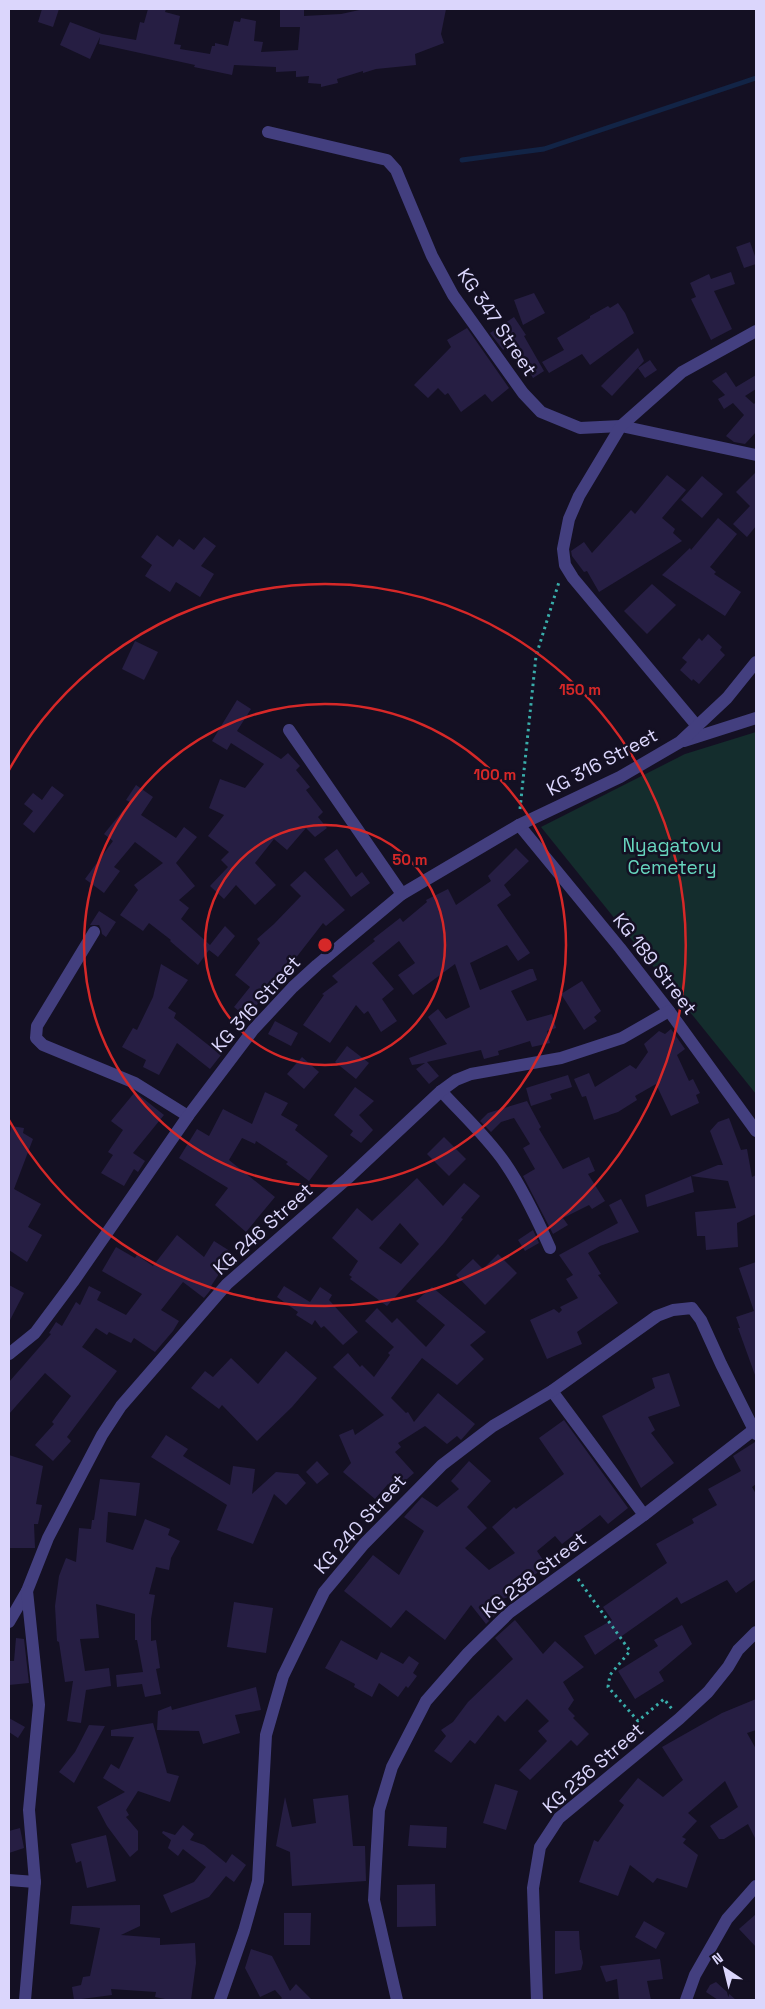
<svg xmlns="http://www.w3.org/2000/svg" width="765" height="2009" viewBox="0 0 765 2009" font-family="'Space Grotesk',sans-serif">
<rect width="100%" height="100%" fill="#141023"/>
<polygon fill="#142d2d" points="756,732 756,1094 541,827 685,754"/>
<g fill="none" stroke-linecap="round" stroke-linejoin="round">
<polyline stroke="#122446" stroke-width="5" points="462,160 544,149 756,78"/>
</g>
<g fill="#261e43" fill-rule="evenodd">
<polygon points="42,9 59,9 53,27 38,22"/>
<polygon points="148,9 166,9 165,12 180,16 174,44 181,45 180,49 210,54 212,46 215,46 215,43 228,46 234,21 240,22 241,18 256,21 254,41 263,42 261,52 298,50 300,27 280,27 280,9 304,9 304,16 341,14 364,9 446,9 441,34 444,43 415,54 416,65 376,69 363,73 363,71 337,79 338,83 321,87 321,84 308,83 309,76 296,77 296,71 276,72 276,67 234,65 232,75 194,67 195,65 99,44 100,37 90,59 60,45 70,22 102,34 136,40 140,22 144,23"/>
<polygon points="750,242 756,259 756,264 744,268 736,247"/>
<polygon points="731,272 735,284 714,291 732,329 711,340 691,299 696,297 690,283 709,274 711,279"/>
<polygon points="534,293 545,313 523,325 514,300"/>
<polygon points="618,303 625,313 634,333 590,365 582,354 549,373 542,362 564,350 557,338 590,318 590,316 608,306 610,308"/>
<polygon points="514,317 526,335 524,336 544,371 533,378 513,343 503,350 490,333"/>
<polygon points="467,328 509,388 492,402 485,394 461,412 448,393 445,395 438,388 428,398 414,385 451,347 447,340"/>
<polygon points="638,348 644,361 612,396 601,386"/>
<polygon points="650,360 657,370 645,378 638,368"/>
<polygon points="726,372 736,387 756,375 756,389 745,396 754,404 756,402 756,432 745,444 734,442 726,436 744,415 733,403 724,409 718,399 725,395 712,381"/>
<polygon points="756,472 756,526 747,537 733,524 750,506 736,492"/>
<polygon points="667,475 686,490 662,518 675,529 673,533 682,541 599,592 587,571 584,572 572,556 571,551 584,542 592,553 631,510 635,514"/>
<polygon points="702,476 723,494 702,518 681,500"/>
<polygon points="718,518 737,534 710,567 716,572 714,574 741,592 725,616 662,575 690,548 691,550"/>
<polygon points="157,535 173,547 179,539 194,550 204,537 216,546 201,566 214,574 200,597 176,582 170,592 145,576 152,565 141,557"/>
<polygon points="652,584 676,605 647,634 624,611"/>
<polygon points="708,634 722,647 720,650 725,655 699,684 693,679 692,681 680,670 687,662 682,658 699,638 702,641"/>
<polygon points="135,641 158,652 144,680 122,669"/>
<polygon points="237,700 251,709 237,731 281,759 288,753 300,766 296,770 310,787 306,790 323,812 318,817 327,828 315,837 306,828 287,850 274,839 255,863 276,885 255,905 236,885 224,899 210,886 228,867 221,860 229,852 208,836 224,815 209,808 220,779 245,788 264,764 231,743 227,750 212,741"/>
<polygon points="136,785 153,797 141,815 176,838 184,827 197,837 176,863 195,886 179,900 189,908 181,919 210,945 225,926 235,936 218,957 209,950 198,965 170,941 171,940 149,923 143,931 120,915 138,890 134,885 163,863 135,842 114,867 120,871 104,893 85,879 113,841 104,834 130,802 126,800"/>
<polygon points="52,786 64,795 34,833 23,824 33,811 24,804 33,793 42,800"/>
<polygon points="516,848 529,861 504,885 511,895 497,905 530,953 518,961 507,945 470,963 480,990 530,969 533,969 537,980 511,991 527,1021 552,1014 556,1028 547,1031 550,1043 532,1047 530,1041 498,1051 499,1055 484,1059 481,1050 427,1062 439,1076 429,1084 416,1069 425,1063 412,1065 409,1058 447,1044 428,1017 438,1009 446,1019 470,1007 455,964 413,995 398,975 415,963 399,941 372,963 394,989 382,999 397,1021 381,1032 368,1011 364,1014 356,1005 330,1043 303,1025 324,995 322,994 338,982 332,976 375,941 373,939 400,918 403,922 427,902 426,900 448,889 456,905 491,881 488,876"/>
<polygon points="337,849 356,877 362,872 370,883 351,897 324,859"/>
<polygon points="305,871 345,910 326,926 323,923 295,959 270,982 274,986 255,1007 257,1009 249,1019 234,1007 250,987 235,975 260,943 257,939 274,924 301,896 290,885"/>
<polygon points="99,911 116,922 106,937 102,934 101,929 99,925 90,925"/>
<polygon points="161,964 188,980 168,1008 176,1013 174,1018 221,1055 210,1069 177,1043 159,1075 143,1067 146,1060 122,1047 133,1028 137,1030 153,997"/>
<polygon points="582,981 601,1011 594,1017 597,1021 584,1030 561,994"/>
<polygon points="275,1021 298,1033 291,1046 268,1034"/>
<polygon points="671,1029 685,1049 677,1055 689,1081 693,1079 700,1093 696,1095 699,1103 671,1116 656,1084 635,1096 637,1100 618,1112 594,1120 586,1096 582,1097 574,1079 589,1073 595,1087 630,1065 636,1069 648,1052 644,1044 659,1031 665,1034"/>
<polygon points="347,1046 369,1063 356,1079 335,1062"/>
<polygon points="302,1057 319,1072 304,1089 287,1074"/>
<polygon points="568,1075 572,1087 550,1094 552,1099 531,1106 526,1088"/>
<polygon points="355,1087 374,1101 359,1115 373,1130 361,1143 350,1135 353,1131 334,1115"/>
<polygon points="135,1092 164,1115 133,1153 145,1161 138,1172 134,1169 124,1186 101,1173 113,1155 108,1152 123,1130 111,1121"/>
<polygon points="265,1092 288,1103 281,1115 298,1125 295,1130 328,1156 309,1181 286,1164 288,1162 256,1141 255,1144 242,1138 229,1160 275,1197 246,1232 215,1205 228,1188 179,1158 197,1129 209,1136 223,1109 252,1124"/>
<polygon points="527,1101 541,1127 539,1129 563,1169 589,1157 595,1171 588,1174 605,1201 592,1209 589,1205 563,1218 568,1225 553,1234 523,1176 535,1169 523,1148 530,1144 514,1118 501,1122 491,1132 480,1121 488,1113"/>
<polygon points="729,1118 741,1150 747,1149 752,1177 756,1175 756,1214 737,1223 738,1247 706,1250 705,1236 697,1236 695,1212 736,1208 728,1181 691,1176 718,1165 723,1165 710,1131 718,1122"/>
<polygon points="11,1126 24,1128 23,1133 33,1139 14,1189 41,1204 28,1227 42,1235 27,1262 9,1250 9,1142"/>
<polygon points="444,1137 466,1159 449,1176 427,1154"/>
<polygon points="691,1176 694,1192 647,1207 645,1195"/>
<path d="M417 1178 443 1206 464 1183 480 1196 461 1218 463 1219 444 1243 387 1306 350 1279 352 1277 349 1275 358 1261 332 1238 357 1208 372 1221ZM400 1223 419 1244 401 1264 379 1248Z"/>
<polygon points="621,1199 639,1232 600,1246 588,1253 601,1274 598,1275 618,1303 577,1332 582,1344 547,1359 530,1320 554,1309 559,1313 562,1310 560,1307 578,1298 566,1279 573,1275 559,1255 618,1223 609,1205"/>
<polygon points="533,1230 539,1243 525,1251 518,1240"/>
<polygon points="177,1235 204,1257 214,1241 233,1253 211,1286 213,1287 204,1298 183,1282 161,1310 179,1321 173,1331 155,1352 134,1338 131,1343 109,1332 107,1335 96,1328 82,1347 117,1371 67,1437 71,1441 53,1461 35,1445 54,1424 52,1422 71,1396 45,1373 9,1414 9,1382 51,1334 49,1333 56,1322 62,1326 76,1302 80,1305 89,1286 101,1292 97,1300 126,1315 142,1294 102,1271 116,1247 135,1258 137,1255 153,1266"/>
<polygon points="498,1254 517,1273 485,1305 456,1275 473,1259 483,1269"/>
<polygon points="756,1262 756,1375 755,1375 738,1328 740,1328 736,1317 754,1311 739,1268"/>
<polygon points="9,1285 24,1293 9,1322"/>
<polygon points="284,1286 310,1302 320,1287 332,1295 329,1300 358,1332 343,1345 324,1326 321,1328 315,1320 312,1325 296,1315 298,1312 277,1297"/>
<polygon points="432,1287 486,1332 470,1345 484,1359 457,1385 422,1358 391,1398 406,1413 408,1412 414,1422 438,1393 475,1424 461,1440 457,1436 447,1444 425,1426 398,1443 401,1447 395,1452 414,1473 393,1491 388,1484 375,1499 343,1472 351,1463 339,1435 353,1429 355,1435 384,1415 333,1367 348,1353 360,1367 362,1365 374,1377 390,1355 388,1353 394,1347 365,1321 377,1308 392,1323 397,1318 426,1347 445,1325 416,1301"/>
<polygon points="286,1351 317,1378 292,1407 257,1441 222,1405 219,1409 191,1388 205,1371 213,1377 231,1358 258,1384"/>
<polygon points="669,1373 680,1406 648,1417 655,1430 651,1433 674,1463 641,1488 602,1416 655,1388 652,1378"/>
<polygon points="564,1420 628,1508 608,1524 600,1515 562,1544 555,1536 537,1551 547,1566 527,1580 531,1586 518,1594 487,1604 495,1615 486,1624 471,1605 445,1640 406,1610 391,1628 344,1591 373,1555 399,1575 424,1531 404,1517 422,1497 437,1507 459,1489 451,1481 469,1461 491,1481 467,1507 487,1528 465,1548 489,1570 515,1553 492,1527 514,1507 516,1509 564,1474 539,1438"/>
<polygon points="166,1435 188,1449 183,1456 230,1485 233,1466 255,1469 252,1494 276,1472 298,1474 306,1483 286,1505 274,1494 253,1544 217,1530 227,1505 151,1457"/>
<polygon points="755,1442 756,1484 752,1487 756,1494 756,1579 736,1593 727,1580 681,1604 677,1597 595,1655 584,1636 612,1620 603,1607 667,1563 656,1544 694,1523 692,1519 717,1505 708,1489 741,1471 733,1456"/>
<polygon points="9,1455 43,1466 36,1504 42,1505 38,1524 34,1524 35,1548 9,1548"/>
<polygon points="317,1461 329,1474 317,1484 306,1472"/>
<polygon points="100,1479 140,1483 136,1516 108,1512 106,1542 133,1550 145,1519 170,1529 168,1535 180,1541 171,1558 169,1570 156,1567 149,1594 155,1595 151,1619 151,1641 156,1640 160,1668 156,1669 161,1694 145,1697 142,1684 117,1687 116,1675 143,1672 137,1640 135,1640 135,1614 96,1604 99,1638 80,1639 85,1671 109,1668 111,1686 86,1690 81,1723 67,1721 73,1681 65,1682 59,1642 57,1641 55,1606 59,1576 66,1558 76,1562 79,1528 91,1529 92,1520 94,1520"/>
<polygon points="234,1602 273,1608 266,1653 227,1647"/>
<polygon points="515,1620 543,1654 555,1641 584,1667 563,1682 574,1700 568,1709 575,1716 573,1718 589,1734 577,1746 571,1740 530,1780 519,1770 547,1741 538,1731 549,1721 527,1699 505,1722 498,1715 475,1744 470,1740 451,1763 434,1751 446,1736 441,1730 453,1722 468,1702 513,1659 495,1638"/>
<polygon points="682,1625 692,1644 659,1672 664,1681 635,1699 618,1671 658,1646 654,1640"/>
<polygon points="16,1638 24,1639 29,1683 9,1685 9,1661 14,1661"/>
<polygon points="341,1640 377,1660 381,1652 403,1664 409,1656 419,1663 413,1673 417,1676 408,1688 406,1686 398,1697 379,1683 372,1697 354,1687 355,1684 325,1668"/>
<polygon points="256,1687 261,1710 235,1715 240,1733 203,1744 199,1731 157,1730 158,1711 171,1706 172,1710"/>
<polygon points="756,1699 756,1730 747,1733 756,1749 756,1840 748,1824 724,1839 719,1839 710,1826 738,1807 725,1781 688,1813 697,1821 682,1837 686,1839 683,1843 698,1855 687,1888 657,1878 653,1883 630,1865 618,1896 579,1882 594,1840 598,1842 624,1805 619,1801 638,1778 663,1797 683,1780 662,1747 722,1713"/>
<polygon points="9,1718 25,1727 18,1738 9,1732"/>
<polygon points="153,1723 167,1773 179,1776 170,1802 138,1791 126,1810 129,1815 126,1817 138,1831 138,1850 130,1857 107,1826 97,1807 125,1792 103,1778 111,1764 119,1769 134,1737 111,1736 111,1730"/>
<polygon points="89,1725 105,1726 74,1783 59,1772 75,1752"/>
<polygon points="495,1784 518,1791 506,1830 483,1823"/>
<polygon points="348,1795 353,1846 365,1846 366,1881 292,1886 290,1852 276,1846 285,1797 292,1827 316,1823 313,1799"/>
<polygon points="183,1825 194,1834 190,1840 204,1845 226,1863 232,1854 246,1865 234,1882 226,1876 209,1897 171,1913 163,1895 194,1882 206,1867 183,1849 178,1856 168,1848 171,1840 162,1833 163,1831 175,1835"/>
<polygon points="410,1825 447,1827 446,1848 408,1846"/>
<polygon points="20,1828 24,1848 9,1853 9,1831"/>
<polygon points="106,1835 116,1881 87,1888 81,1861 76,1863 71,1844"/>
<polygon points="435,1884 436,1926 397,1927 397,1885"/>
<polygon points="140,1905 140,1926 121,1935 160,1938 160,1945 195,1943 196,1963 191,2000 170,2000 155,1997 156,1992 111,1989 112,1995 74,2000 72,1987 81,1985 83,1977 90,1976 100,1928 70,1924 72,1906"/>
<polygon points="284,1913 311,1913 310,1945 284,1945"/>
<polygon points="756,1914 756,1947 739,1929"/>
<polygon points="644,1921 665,1933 656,1949 635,1937"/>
<polygon points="555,1931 579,1931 580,1950 581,1950 583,1963 581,1970 555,1974"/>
<polygon points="251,1949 272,1956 290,1991 296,1984 312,2000 280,2000 282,1998 275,1990 260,1997 245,1968"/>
<polygon points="660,1959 663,1979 647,1981 651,2000 619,2000 617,1979 606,1982 600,1966"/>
<polygon points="716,1982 736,2000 718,2000 706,1992 710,1985"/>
</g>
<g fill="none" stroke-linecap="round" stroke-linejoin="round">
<g stroke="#39adaa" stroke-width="3" stroke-dasharray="2.5 4" stroke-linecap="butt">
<polyline points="520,809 536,656 559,582"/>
<polyline points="578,1579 630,1651 610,1675 608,1687 638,1721 664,1699 672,1709"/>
</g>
<g stroke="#433f7f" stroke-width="12">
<polyline points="268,132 387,160 396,170 432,256 453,295 523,393 541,412 580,428 621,426 756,455"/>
<polyline points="697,726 573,578 565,565 563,549 569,519 579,496 621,426 682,372 756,331"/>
<polyline points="289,730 402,894"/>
<polyline points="684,741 756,718"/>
<polyline points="519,825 620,948 669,1011 756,1131"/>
<polyline points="94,932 37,1026 36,1038 43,1045 135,1083 188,1116"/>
<path d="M441 1091C462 1114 487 1137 505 1163 523 1189 537 1219 550 1248"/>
<polyline points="9,1354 35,1333 73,1282 188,1116 253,1030 293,987 317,965 402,894 519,825 620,777 680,742 727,698 756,662"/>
<polyline points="552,1391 644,1515"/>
<polyline points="9,1622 27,1591 48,1538 102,1435 121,1406 227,1284 348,1178 441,1091 456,1080 471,1074 561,1058 622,1038 669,1011"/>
<polyline points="9,1880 35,1882"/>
<polyline points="25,2000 35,1882 29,1810 39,1705 27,1591"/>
<polyline points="220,2000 244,1931 258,1881 266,1735 283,1676 324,1592 364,1544 442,1465 493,1426 552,1391 657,1316 673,1310 692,1308 701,1320 721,1364 756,1434"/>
<polyline points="397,2000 374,1900 379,1810 392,1767 426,1701 468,1653 509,1613 644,1515 756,1428"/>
<polyline points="537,2000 533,1888 540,1847 559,1818 679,1719 708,1692 728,1667 738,1650 756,1632"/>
<polyline points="686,2000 695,1975 727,1919 756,1886"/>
</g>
</g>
<g fill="none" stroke="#d62828" stroke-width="2.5">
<circle cx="325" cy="945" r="120"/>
<circle cx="325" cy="945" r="241"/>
<path d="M9 770A361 361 0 1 1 9 1120"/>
</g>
<g text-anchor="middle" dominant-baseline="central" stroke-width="5" stroke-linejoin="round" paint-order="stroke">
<g font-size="19" fill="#dbd6fc" stroke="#141023">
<text transform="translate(497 322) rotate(56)">KG 347 Street</text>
<text transform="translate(602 762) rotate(-28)">KG 316 Street</text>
<text transform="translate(655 964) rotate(52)">KG 189 Street</text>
<text transform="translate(256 1004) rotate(-48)">KG 316 Street</text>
<text transform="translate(263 1229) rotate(-42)">KG 246 Street</text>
<text transform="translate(360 1524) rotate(-48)">KG 240 Street</text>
<text transform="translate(534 1575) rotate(-38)">KG 238 Street</text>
<text transform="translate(593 1768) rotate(-41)">KG 236 Street</text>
</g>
<g font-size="19" fill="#67d6be" stroke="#141023">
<text x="672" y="845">Nyagatovu<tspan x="672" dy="22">Cemetery</tspan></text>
</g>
</g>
<circle cx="325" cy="945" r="8" fill="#d62828" stroke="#141023" stroke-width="2.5"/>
<g font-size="15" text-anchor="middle" font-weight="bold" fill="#d62828" stroke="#141023" stroke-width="5" stroke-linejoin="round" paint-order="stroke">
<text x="580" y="695">150 m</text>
<text x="495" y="780">100 m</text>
<text x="410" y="865">50 m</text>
</g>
<rect width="765" height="2009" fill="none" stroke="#dbd6fc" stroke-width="20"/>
<g transform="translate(725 1969) rotate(325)" stroke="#141023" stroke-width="4" paint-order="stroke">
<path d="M0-4L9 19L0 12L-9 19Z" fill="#dbd6fc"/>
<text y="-8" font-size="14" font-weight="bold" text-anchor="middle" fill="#dbd6fc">N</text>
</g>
</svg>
